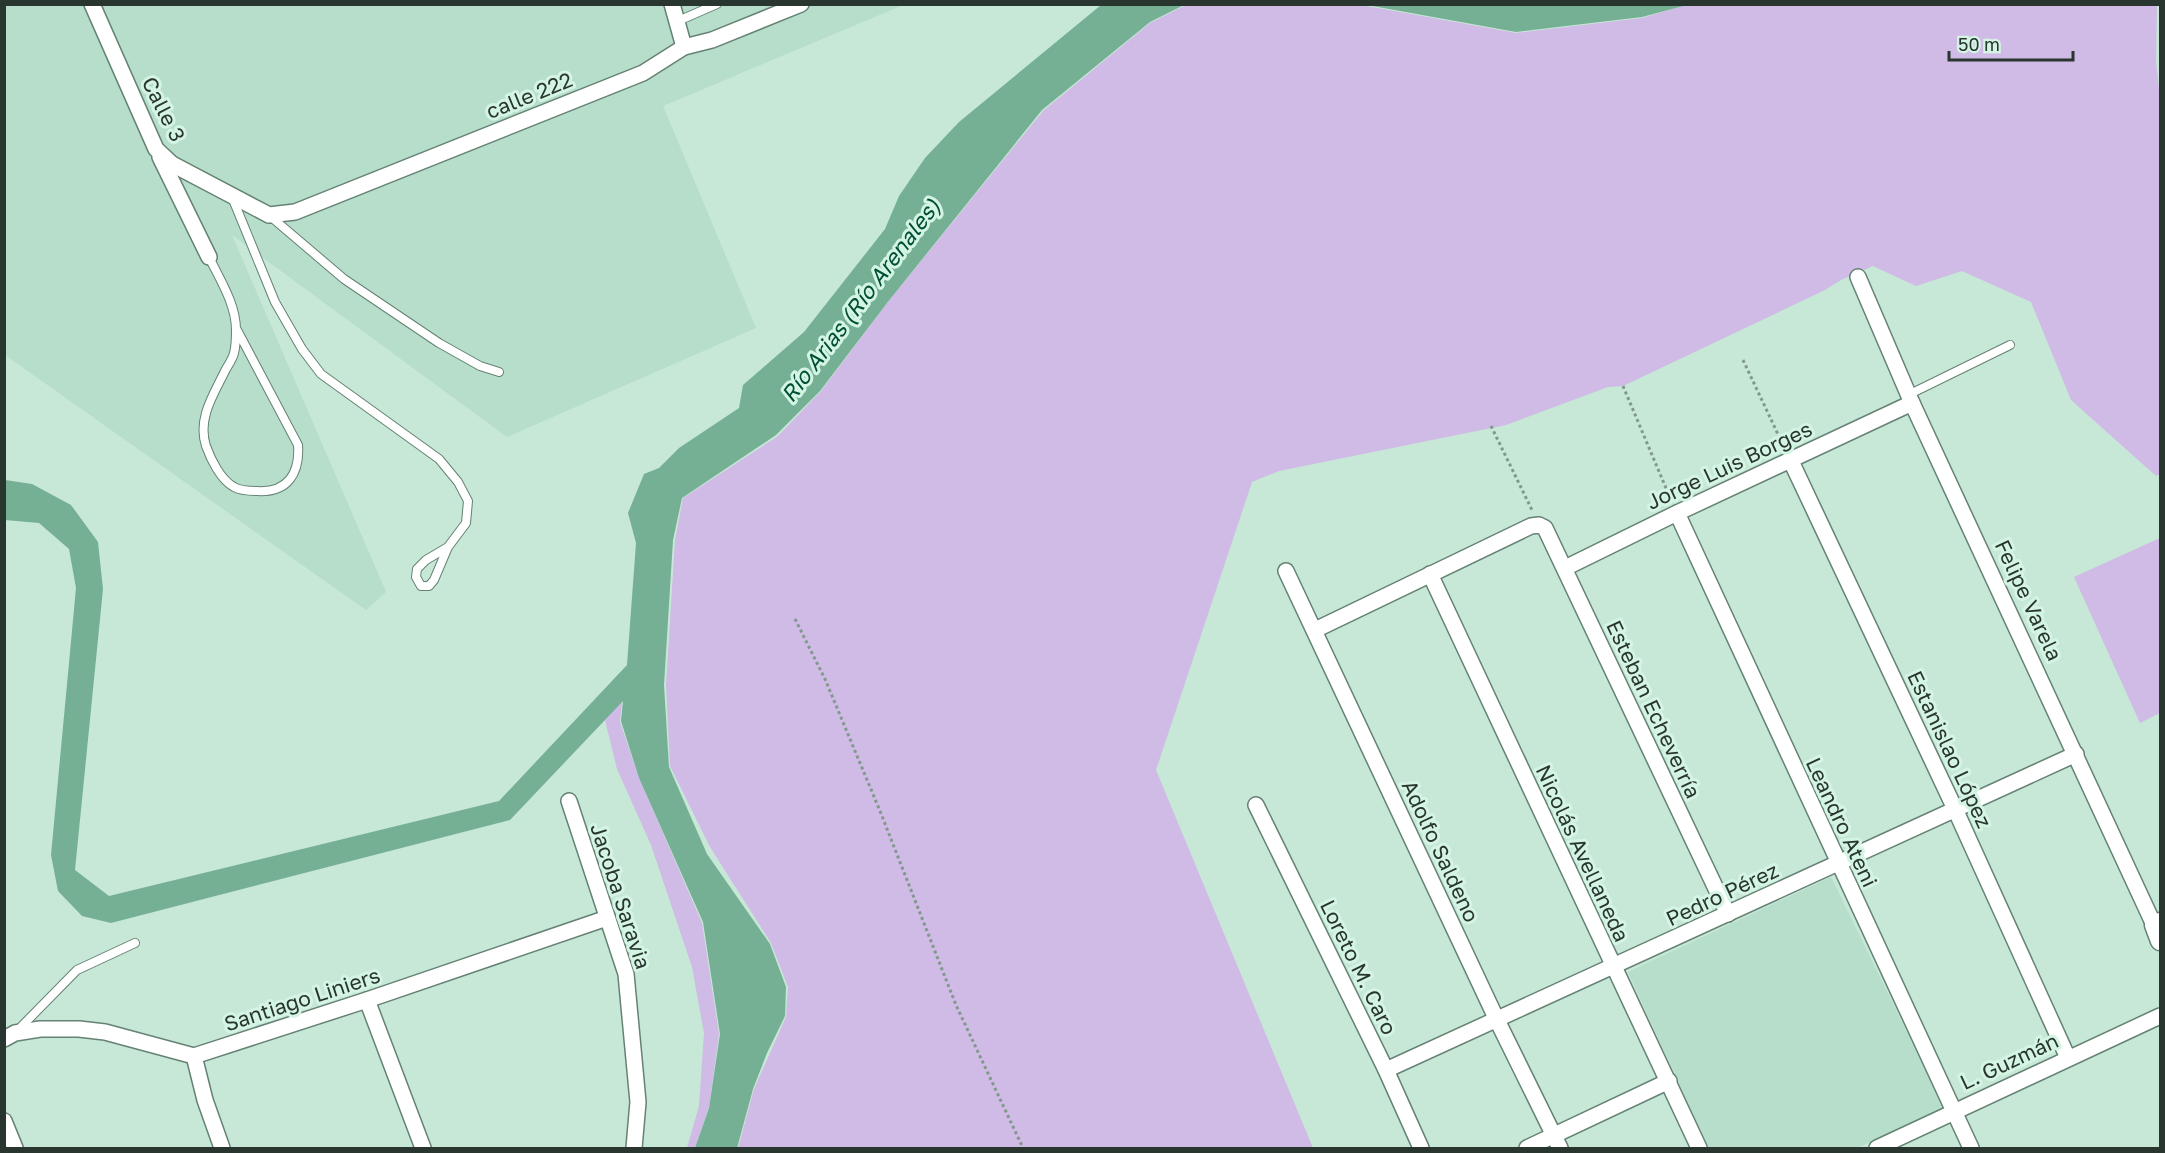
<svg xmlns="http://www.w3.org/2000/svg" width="2165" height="1153" viewBox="0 0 2165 1153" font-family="'Golos Text',sans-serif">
<rect width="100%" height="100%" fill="#c7e7d7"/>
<g fill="#b6deca">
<polygon points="5,5 903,5 663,106 756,328 507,437 232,235 386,592 366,610 5,355"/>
<polygon points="1831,877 1944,1108 1857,1148 1708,1148 1628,972"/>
</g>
<g fill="#d0bae6">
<polygon points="1689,4 2157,5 2156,62 2160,98 2160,474 2156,476 2071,400 2031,302 1962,271 1916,286 1873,266 1841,280 1825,290 1623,386 1608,387 1506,425 1279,471 1252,482 1156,770 1313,1148 738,1148 754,1089 786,1017 788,987 771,943 710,847 670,766 666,685 675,540 683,498 778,436 821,391 887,303 1043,111 1150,23 1186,5 1361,5 1516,33 1642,18"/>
<polygon points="2160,538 2160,713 2140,723 2074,577"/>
<polygon points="622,701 620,722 639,778 702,923 719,1034 709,1107 695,1148 687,1148 699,1106 704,1033 692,967 651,845 617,769 605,720"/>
</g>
<g fill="#75b094">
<polygon points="1101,5 1184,5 1150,22 1042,110 887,303 820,391 776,435 682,498 673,540 664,685 669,767 707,854 770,944 786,987 785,1016 767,1053 753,1089 737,1148 695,1148 709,1108 720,1034 703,922 639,778 621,721 623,701 510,820 111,923 82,916 58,891 51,855 76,588 69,549 39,523 5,520 5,480 32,484 71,505 98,542 103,589 75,870 109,896 499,801 627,665 636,543 628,513 644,474 659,468 679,448 739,408 743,385 804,332 885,229 899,196 925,158 959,122"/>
<polygon points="1367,5 1687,5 1642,17 1516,32"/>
</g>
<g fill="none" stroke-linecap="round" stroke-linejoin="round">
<defs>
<g id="service">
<polyline points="678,21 717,4"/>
<polyline points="232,197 275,302 302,349 321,374 439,459 458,482 468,501 466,523 448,547 426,560 417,569 416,577 421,586 429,586 434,580 448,547"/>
<polyline points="270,216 344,279 439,343 480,366 499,372"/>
<path d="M209 257C220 280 236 304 236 330 236 337 236 346 234 353 233 358 229 364 226 369 214 394 197 418 206 446 211 460 221 480 234 487 241 491 250 491 257 491 288 493 300 473 298 445L236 328"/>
<polyline points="1908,395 2010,345"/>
<polyline points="18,1030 77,970 135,943"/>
</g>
<g id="minor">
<polyline points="92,4 156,149 172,164 269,215 295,212 643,73 684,47 712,40 801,4"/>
<polyline points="672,4 684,47"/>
<polyline points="160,157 209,257"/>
<polyline points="1858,277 1912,403 2154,925"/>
<polyline points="1790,459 1955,809 2068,1058"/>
<polyline points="1677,513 1971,1148"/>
<polyline points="1565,568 1677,513 1912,403"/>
<polyline points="1286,571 1496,1018 1560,1148"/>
<polyline points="1430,574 1699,1148"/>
<polyline points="1315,630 1531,526 1539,525 1545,528 1728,914"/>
<polyline points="569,801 626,974 638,1102 634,1148"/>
<polyline points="1256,805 1386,1070 1421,1148"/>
<polyline points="367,1000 423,1148"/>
<polyline points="4,1039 15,1033 40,1029 79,1029 105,1032 194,1056 367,1000 607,918"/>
<polyline points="194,1056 205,1100 222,1148"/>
<polyline points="1386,1070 2076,754"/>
<polyline points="4,1121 15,1148"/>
<polyline points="1527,1148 1669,1081"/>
<polyline points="1877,1148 2160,1016"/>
</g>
<polyline id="tertiary" points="2160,922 2154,925 2160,941"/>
</defs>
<use href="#service" stroke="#658274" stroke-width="10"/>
<use href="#minor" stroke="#658274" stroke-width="18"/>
<use href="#tertiary" stroke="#658274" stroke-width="21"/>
<g stroke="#81988c" stroke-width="3" stroke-dasharray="3 3" stroke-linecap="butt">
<polyline points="1743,360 1784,447"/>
<polyline points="1623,386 1671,500"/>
<polyline points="1491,426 1532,510"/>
<polyline points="795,619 825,679 880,811 956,1005 1023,1148"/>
</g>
<use href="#service" stroke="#fff" stroke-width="8"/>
<use href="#minor" stroke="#fff" stroke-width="15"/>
<use href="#tertiary" stroke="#fff" stroke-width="18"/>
</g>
<g text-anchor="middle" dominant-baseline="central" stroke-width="6" stroke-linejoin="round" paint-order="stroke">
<g font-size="21" fill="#29352f" stroke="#d4f4e4">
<text transform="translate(529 95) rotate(-22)">calle 222</text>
<text transform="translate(164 109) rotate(63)">Calle 3</text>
<text transform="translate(1729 465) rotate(-25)">Jorge Luis Borges</text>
<text transform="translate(2029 600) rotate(65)">Felipe Varela</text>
<text transform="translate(1654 709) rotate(65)">Esteban Echeverría</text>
<text transform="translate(1950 749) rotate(65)">Estanislao López</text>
<text transform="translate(1842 822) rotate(65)">Leandro Ateni</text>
<text transform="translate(1441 851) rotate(65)">Adolfo Saldeno</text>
<text transform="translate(1583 853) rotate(65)">Nicolás Avellaneda</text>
<text transform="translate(1722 894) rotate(-25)">Pedro Pérez</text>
<text transform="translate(621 896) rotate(72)">Jacoba Saravia</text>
<text transform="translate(1359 967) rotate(64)">Loreto M. Caro</text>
<text transform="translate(302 999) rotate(-18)">Santiago Liniers</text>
<text transform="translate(2009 1061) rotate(-25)">L. Guzmán</text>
</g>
<g font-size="22" font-style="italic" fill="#004f35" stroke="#d4f4e4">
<text transform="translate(860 300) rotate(-53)">Río Arias (Río Arenales)</text>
</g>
</g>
<rect width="2165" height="1153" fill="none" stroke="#29352f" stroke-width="12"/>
<path d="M1949 51v9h124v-9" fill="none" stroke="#29352f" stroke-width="3"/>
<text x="1958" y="51" font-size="18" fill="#29352f" stroke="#d4f4e4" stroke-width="4.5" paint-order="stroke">50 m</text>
</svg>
